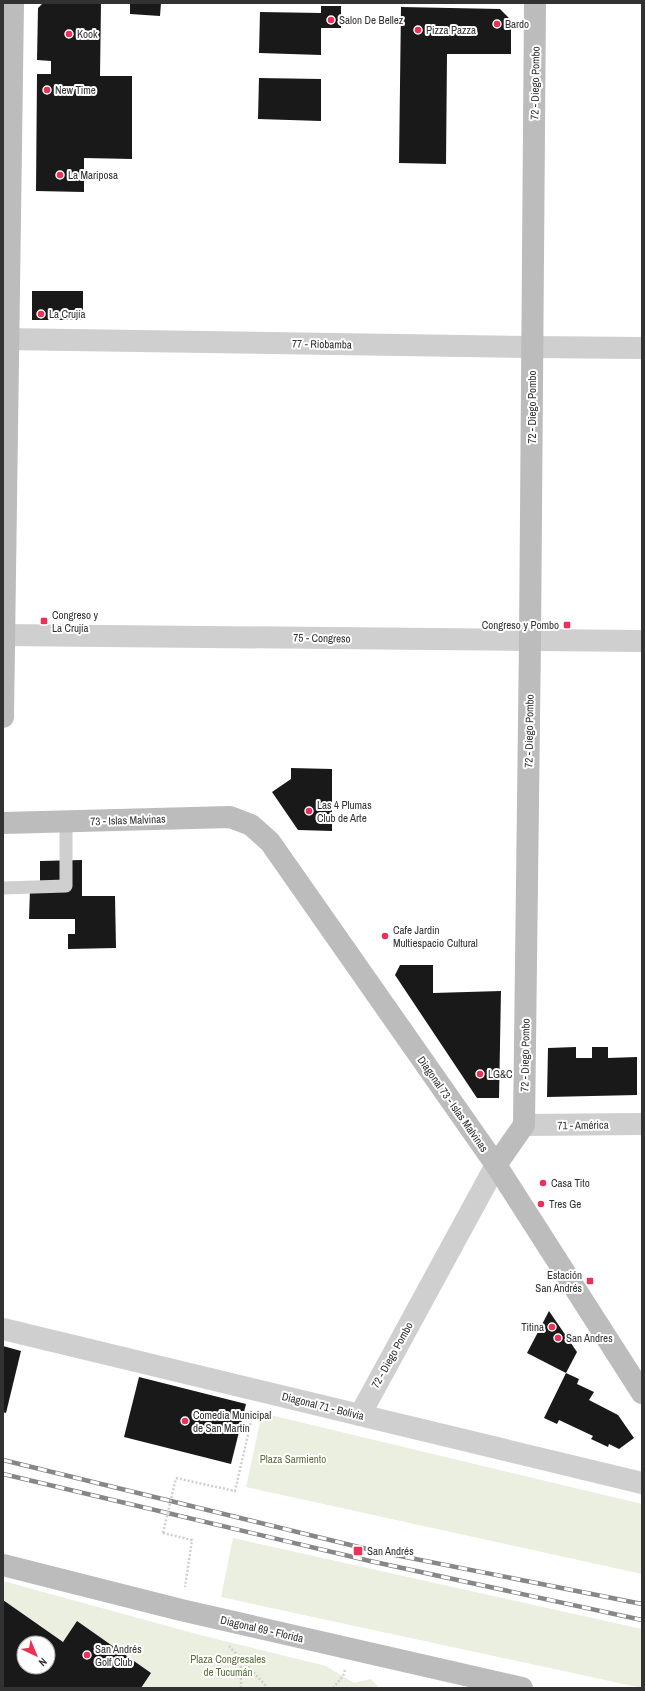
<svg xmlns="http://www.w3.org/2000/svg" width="645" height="1691" viewBox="0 0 645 1691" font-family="'Archivo Narrow',sans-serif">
<rect width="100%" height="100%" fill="#fff"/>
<g fill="#eaefe0" fill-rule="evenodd">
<polygon points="262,1413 642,1504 642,1574 246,1487"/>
<polygon points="233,1538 642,1629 642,1688 221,1597"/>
<path d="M3 1581 204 1636 326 1666 354 1683 371 1679 379 1688H3ZM24 1643H48V1667H24Z"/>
</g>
<g fill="#191919" fill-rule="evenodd">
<polygon points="43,3 101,3 100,76 132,76 132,159 84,158 84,192 36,191 37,74 51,74 51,61 37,60 38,8"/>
<polygon points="130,3 161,3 160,16 130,14"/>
<polygon points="321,6 341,6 341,28 321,28 321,55 259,53 260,12 321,13"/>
<polygon points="401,7 500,9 511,20 511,54 447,54 446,164 399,163"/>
<polygon points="259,78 321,79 321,121 258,119"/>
<rect x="32" y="291" width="51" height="29"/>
<polygon points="291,768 332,769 332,831 298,830 272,792 291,779"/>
<polygon points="82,860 82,896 115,896 116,948 68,949 68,934 75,934 75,919 29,919 30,889 40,889 40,861"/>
<polygon points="400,965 433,965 433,993 501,991 499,1098 477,1098 395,975"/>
<polygon points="576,1047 576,1058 592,1058 592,1047 608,1047 608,1058 637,1057 637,1095 547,1097 548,1048"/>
<polygon points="549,1311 577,1352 566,1373 527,1353"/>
<polygon points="3,1346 21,1351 6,1413 3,1412"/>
<polygon points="566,1373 579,1379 577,1384 594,1392 589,1400 618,1415 634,1438 619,1449 609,1444 608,1447 591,1439 593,1436 559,1420 557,1424 544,1418"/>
<polygon points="139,1377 246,1404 231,1464 124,1437"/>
<path d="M3 1600 63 1642 77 1621 151 1673 141 1688H3ZM24 1643H48V1667H24Z"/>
</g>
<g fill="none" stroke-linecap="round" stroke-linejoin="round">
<g stroke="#cfcfcf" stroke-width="2.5" stroke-dasharray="2 2" stroke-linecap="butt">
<polyline points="176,1478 235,1491 253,1413"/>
<polyline points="163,1533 192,1540 185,1587"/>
<polyline points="229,1646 268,1688"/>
<polyline points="241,1658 241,1688"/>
<polyline points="333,1688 343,1676 345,1670"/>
</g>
<polyline stroke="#cfcfcf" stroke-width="13" points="3,888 66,886 66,821"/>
<g stroke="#cfcfcf" stroke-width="22">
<polyline points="3,339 532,347 642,348"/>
<polyline points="3,635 642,641"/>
<polyline points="524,1125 642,1124"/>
<polyline points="3,1329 642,1483"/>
<polyline points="360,1415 496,1165"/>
</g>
<g stroke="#bcbcbc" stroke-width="22">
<polyline points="3,717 13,3"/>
<polyline points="3,823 230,817 251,825 270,842 496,1165 642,1393"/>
<polyline points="496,1165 524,1125 530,640 535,3"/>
<polyline points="3,1565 181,1610 522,1688"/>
</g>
<defs>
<g id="rail">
<polyline points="3,1460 375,1551 642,1604"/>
<polyline points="3,1474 370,1561 642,1620"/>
</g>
</defs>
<use href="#rail" stroke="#878787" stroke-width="4.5"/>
<use href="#rail" stroke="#fff" stroke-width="3" stroke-dasharray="9" stroke-linecap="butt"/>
<polyline stroke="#cfcfcf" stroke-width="2.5" stroke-dasharray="2 2" stroke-linecap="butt" points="163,1533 176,1478"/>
</g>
<g fill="#ec3058" stroke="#fff" stroke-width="1.5">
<circle cx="331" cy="20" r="4"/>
<circle cx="497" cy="24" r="4"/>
<circle cx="418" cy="30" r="4"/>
<circle cx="69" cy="34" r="4"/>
<circle cx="47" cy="90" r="4"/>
<circle cx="60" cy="175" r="4"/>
<circle cx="41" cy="314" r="4"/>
<rect x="40" y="617" width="8" height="8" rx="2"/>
<rect x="563" y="621" width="8" height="8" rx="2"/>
<circle cx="309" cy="811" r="4"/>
<circle cx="385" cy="936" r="4"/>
<circle cx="480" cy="1074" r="4"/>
<circle cx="543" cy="1183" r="4"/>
<circle cx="541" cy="1204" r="4"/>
<rect x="586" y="1277" width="8" height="8" rx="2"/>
<circle cx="552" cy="1327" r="4"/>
<circle cx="558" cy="1338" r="4"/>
<circle cx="185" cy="1421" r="4"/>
<rect x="353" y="1546" width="10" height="10" rx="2"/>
<circle cx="87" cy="1655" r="4"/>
</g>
<g text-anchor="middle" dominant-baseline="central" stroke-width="4" stroke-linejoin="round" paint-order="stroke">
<g font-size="11" fill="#323232" stroke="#fff" text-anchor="start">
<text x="339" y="20">Salon De Bellez</text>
<text x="505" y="24">Bardo</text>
<text x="426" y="30">Pizza Pazza</text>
<text x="77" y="34">Kook</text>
<text x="55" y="90">New Time</text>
<text x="68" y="175">La Mariposa</text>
<text x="49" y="314">La Crujía</text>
<text x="52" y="615">Congreso y<tspan x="52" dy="13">La Crujía</tspan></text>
<text x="559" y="625" text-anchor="end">Congreso y Pombo</text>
<text x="317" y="805">Las 4 Plumas<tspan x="317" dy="13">Club de Arte</tspan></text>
<text x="393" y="930">Cafe Jardin<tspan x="393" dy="13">Multiespacio Cultural</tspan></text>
<text x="488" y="1074">LG&amp;C</text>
<text x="551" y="1183">Casa Tito</text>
<text x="549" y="1204">Tres Ge</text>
<text x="582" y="1275" text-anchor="end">Estación<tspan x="582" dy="13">San Andrés</tspan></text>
<text x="544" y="1327" text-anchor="end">Titina</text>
<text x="566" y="1338">San Andres</text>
<text x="193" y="1415">Comedia Municipal<tspan x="193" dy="13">de San Martín</tspan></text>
<text x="367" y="1551">San Andrés</text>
<text x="95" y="1649">San Andrés<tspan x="95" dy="13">Golf Club</tspan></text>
</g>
<g font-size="11" fill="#323232" stroke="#fff">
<text transform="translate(535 83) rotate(-89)">72 - Diego Pombo</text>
<text transform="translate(322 344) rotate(1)">77 - Riobamba</text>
<text transform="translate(532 407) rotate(-90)">72 - Diego Pombo</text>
<text transform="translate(322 638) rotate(1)">75 - Congreso</text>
<text transform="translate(529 731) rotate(-89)">72 - Diego Pombo</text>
<text transform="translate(128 820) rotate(-2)">73 - Islas Malvinas</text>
<text transform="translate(525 1055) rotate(-89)">72 - Diego Pombo</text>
<text transform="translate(453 1104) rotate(55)">Diagonal 73 - Islas Malvinas</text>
<text transform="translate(583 1125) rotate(-1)">71 - América</text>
<text transform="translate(392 1355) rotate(-61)">72 - Diego Pombo</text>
<text transform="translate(323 1406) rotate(14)">Diagonal 71 - Bolivia</text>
<text transform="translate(262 1629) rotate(13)">Diagonal 69 - Florida</text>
</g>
<g font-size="11" fill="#5c703c" stroke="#fff">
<text x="293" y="1459">Plaza Sarmiento</text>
<text x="228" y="1659">Plaza Congresales<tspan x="228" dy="13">de Tucumán</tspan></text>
</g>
</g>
<rect width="645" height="1691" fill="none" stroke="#323232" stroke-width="8"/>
<g transform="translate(36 1655) rotate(136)"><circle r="19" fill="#ffffff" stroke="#adadad"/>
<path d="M0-3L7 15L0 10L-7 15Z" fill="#ec3058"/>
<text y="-6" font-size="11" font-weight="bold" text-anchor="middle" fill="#323232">N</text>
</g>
</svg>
